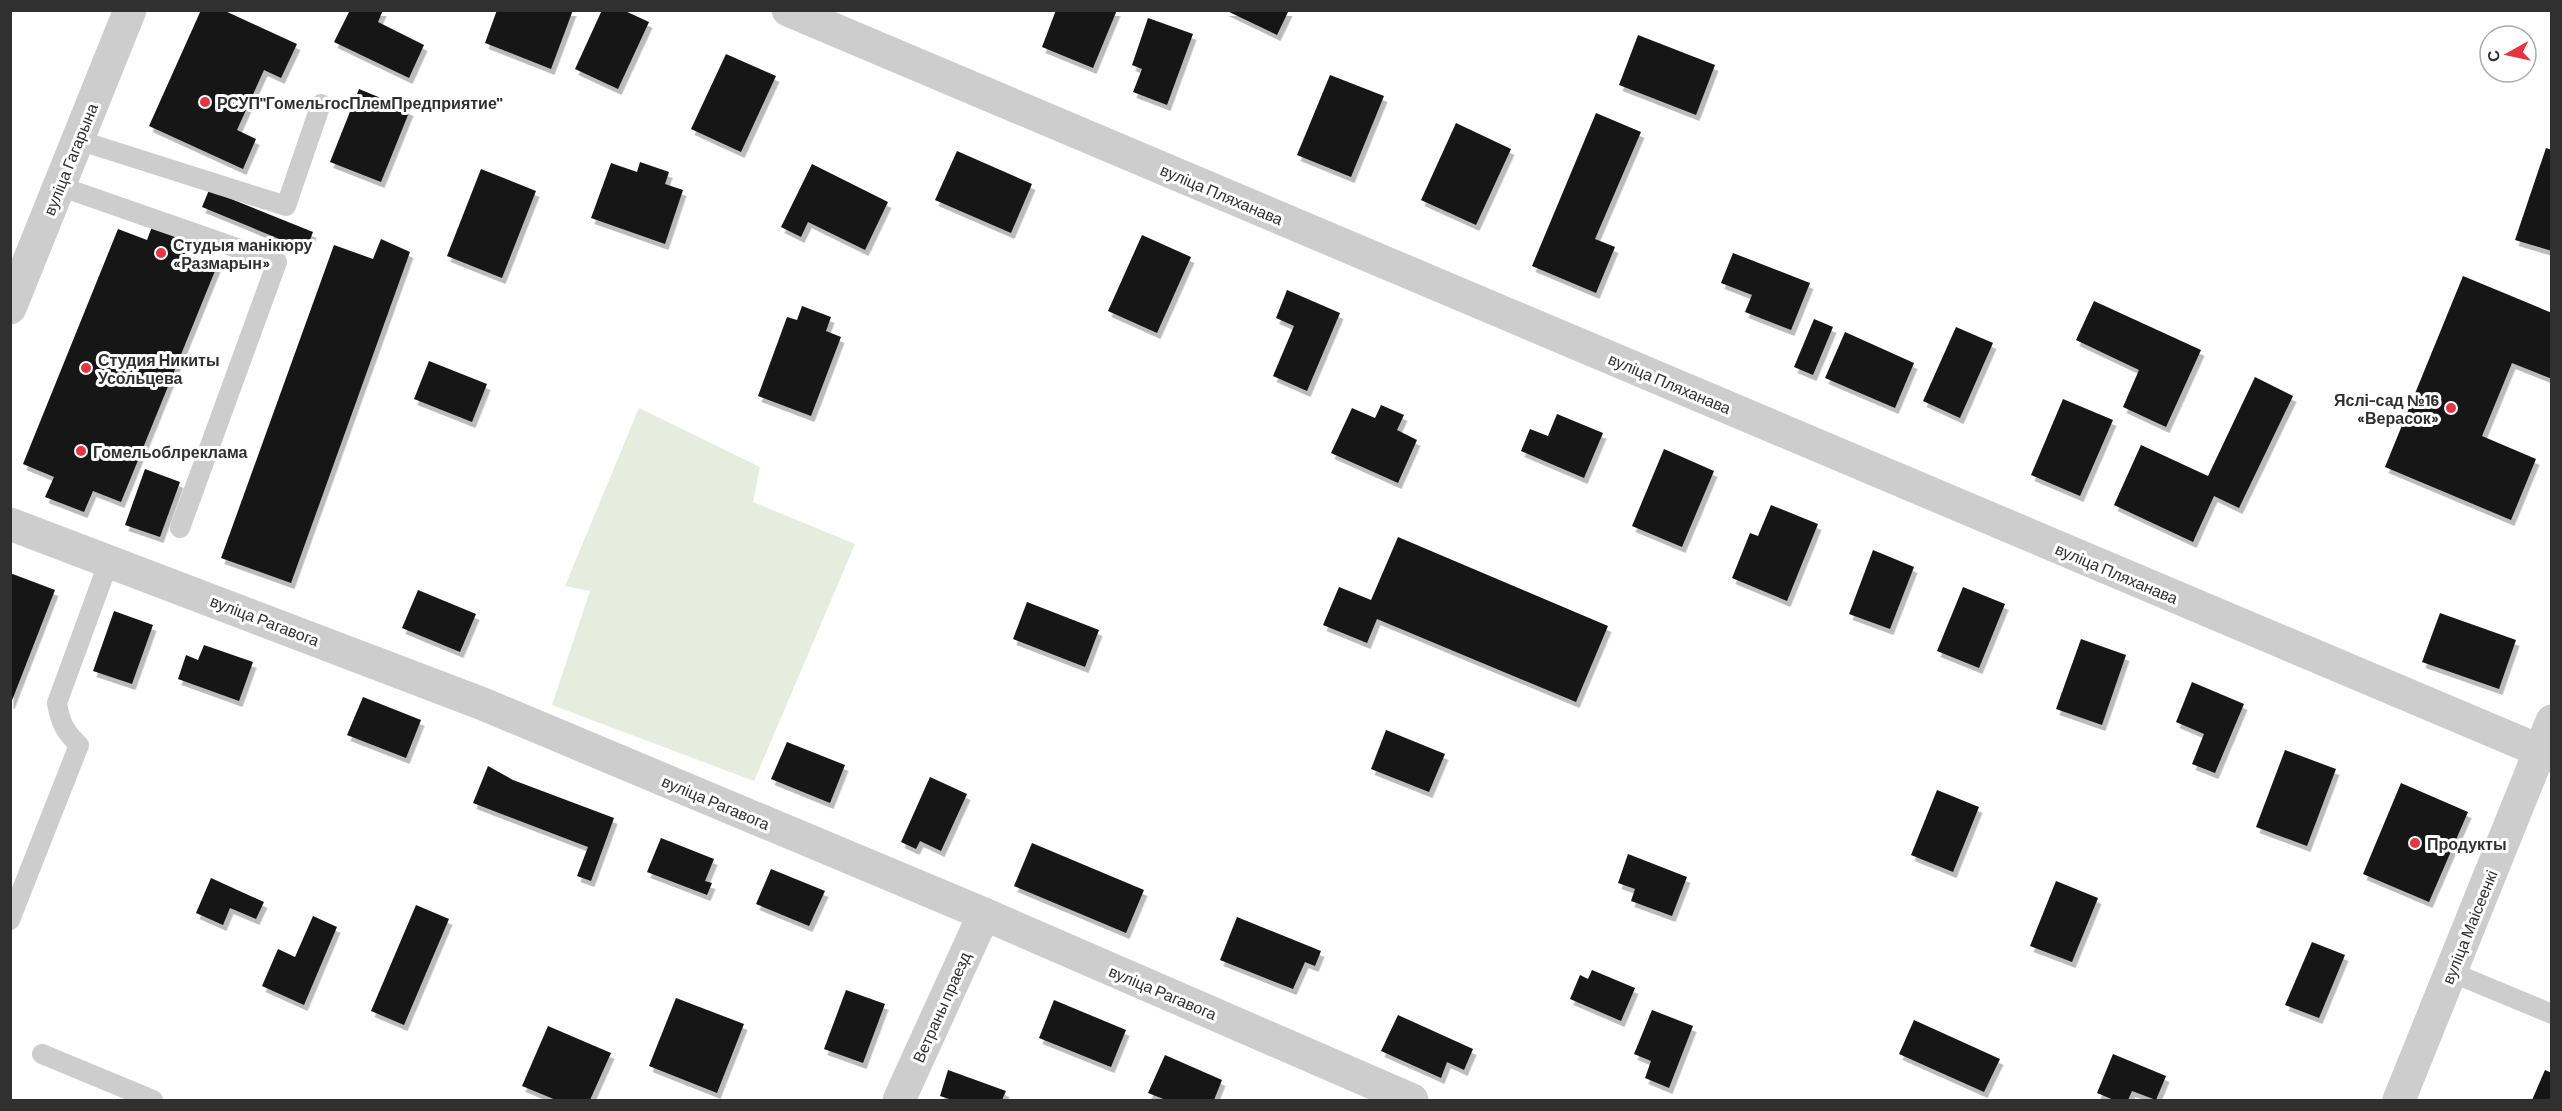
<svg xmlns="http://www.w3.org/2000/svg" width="2562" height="1111" viewBox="0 0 2562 1111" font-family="Barlow,sans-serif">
<defs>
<filter id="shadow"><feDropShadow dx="3.5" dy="6" stdDeviation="0" flood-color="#0004"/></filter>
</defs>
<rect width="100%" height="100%" fill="#fff"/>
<polygon fill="#e6eddf" points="639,408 760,467 753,502 855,544 754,781 552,705 590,591 565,586"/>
<g fill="#171717" filter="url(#shadow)">
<polygon points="201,10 223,10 297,44 281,78 264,70 237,130 256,139 243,169 149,126"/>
<polygon points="350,10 383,10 378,22 424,45 409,78 334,42"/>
<polygon points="497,10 573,10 551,69 485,43"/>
<polygon points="602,10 623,10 649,22 618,89 575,69"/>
<polygon points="1056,10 1117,10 1093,68 1042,47"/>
<polygon points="1225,10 1289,10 1277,35"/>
<polygon points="1148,18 1193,34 1167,105 1133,92 1142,69 1132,65"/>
<polygon points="1638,35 1715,65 1696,115 1619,85"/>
<polygon points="726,54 776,76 741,152 691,129"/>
<polygon points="1330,75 1384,96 1351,177 1297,155"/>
<polygon points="359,89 410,110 381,182 330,162"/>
<polygon points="1596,113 1641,132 1595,239 1615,247 1596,293 1532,266"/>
<polygon points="1456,123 1511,149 1476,225 1421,200"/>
<polygon points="2546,148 2552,150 2552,251 2515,240"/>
<polygon points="957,151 1032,184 1011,233 935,200"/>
<polygon points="640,162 669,172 665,184 683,190 665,244 591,218 611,163 637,172"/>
<polygon points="812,164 888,202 865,250 808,222 801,237 781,227"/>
<polygon points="481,169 536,191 502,278 447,256"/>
<polygon points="209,190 313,232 306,250 202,207"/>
<polygon points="153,224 186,238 181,252 217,266 121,502 93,491 84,512 45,497 54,477 23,464 118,229 147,240"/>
<polygon points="1142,235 1191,257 1157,333 1108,311"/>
<polygon points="381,239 410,252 291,583 221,558 334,245 373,259"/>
<polygon points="1733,253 1810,283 1791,330 1745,312 1752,295 1721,283"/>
<polygon points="2463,276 2552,313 2552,379 2512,363 2482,436 2536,459 2511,520 2385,467"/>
<polygon points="1287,290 1340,313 1307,391 1273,376 1294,326 1276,318"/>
<polygon points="2094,301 2201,350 2166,427 2123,407 2139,370 2076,340"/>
<polygon points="802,306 831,317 826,331 841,337 811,416 758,396 787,317 797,320"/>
<polygon points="1814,319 1833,327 1813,375 1794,367"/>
<polygon points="1956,327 1993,343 1960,418 1923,401"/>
<polygon points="1845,332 1914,363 1895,408 1825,378"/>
<polygon points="429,361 487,384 472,422 414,399"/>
<polygon points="2255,377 2293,396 2239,508 2214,496 2193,542 2114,505 2141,445 2208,476"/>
<polygon points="2063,399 2113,420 2080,496 2031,475"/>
<polygon points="1381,405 1404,415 1397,430 1417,440 1398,483 1331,453 1352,408 1375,418"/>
<polygon points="1557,414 1603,433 1584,478 1521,451 1530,429 1548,436"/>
<polygon points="1664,449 1714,471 1682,547 1632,526"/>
<polygon points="145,469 180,482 160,537 125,525"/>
<polygon points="1771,505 1818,524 1787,601 1732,578 1750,533 1758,536"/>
<polygon points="1398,537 1608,626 1576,702 1377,619 1367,643 1323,625 1339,587 1371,600"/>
<polygon points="1873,550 1914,567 1890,629 1849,614"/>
<polygon points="10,573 55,590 11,703 10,703"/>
<polygon points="1963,587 2005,604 1979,668 1937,651"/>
<polygon points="418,590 476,614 460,652 402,628"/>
<polygon points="1027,602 1099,630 1085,667 1013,639"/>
<polygon points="114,611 153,625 132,684 93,671"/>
<polygon points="2440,613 2516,640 2499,689 2422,662"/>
<polygon points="2081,639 2126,655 2102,725 2056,709"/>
<polygon points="204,645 253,662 239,701 178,679 186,655 198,660"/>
<polygon points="2192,682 2244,704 2215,773 2192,764 2204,734 2176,722"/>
<polygon points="363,697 421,720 406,758 347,735"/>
<polygon points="1386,730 1445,754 1429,792 1371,769"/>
<polygon points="787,742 845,765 830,803 771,779"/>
<polygon points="2285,750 2336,769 2307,846 2256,827"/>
<polygon points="488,766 513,780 614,818 591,881 577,876 588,847 473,803"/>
<polygon points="930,777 967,794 941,851 920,841 916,849 901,842"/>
<polygon points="2401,783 2468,812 2429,902 2363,874"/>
<polygon points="1937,790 1979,807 1953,872 1911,855"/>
<polygon points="661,838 714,859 705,881 712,883 707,895 647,872"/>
<polygon points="1032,843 1144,890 1126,933 1014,886"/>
<polygon points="1628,854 1687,877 1672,916 1631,901 1635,889 1618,883"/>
<polygon points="771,869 825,891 809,926 756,904"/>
<polygon points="211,878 264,902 256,919 230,908 223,925 196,913"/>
<polygon points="2056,881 2098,898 2072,962 2030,946"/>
<polygon points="416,905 449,919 404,1025 371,1011"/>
<polygon points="313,916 337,927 304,1005 262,986 278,949 295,957"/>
<polygon points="1237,917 1321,951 1315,966 1305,962 1293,989 1220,960"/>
<polygon points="2312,942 2345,955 2319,1018 2285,1005"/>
<polygon points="1592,970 1635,988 1621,1021 1570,999 1580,975 1588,979"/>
<polygon points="846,990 885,1004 863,1063 824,1049"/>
<polygon points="676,998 744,1024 717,1093 649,1066"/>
<polygon points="1054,1000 1126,1030 1111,1067 1039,1038"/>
<polygon points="1652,1010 1693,1026 1669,1088 1645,1078 1651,1061 1634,1054"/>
<polygon points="1398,1015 1473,1049 1464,1070 1447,1062 1441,1078 1381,1051"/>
<polygon points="1914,1020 2000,1059 1984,1092 1899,1054"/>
<polygon points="548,1026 611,1053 590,1100 556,1100 522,1086"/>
<polygon points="2113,1054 2166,1076 2156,1100 2132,1091 2128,1100 2114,1100 2097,1093"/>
<polygon points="1165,1055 1222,1080 1214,1100 1166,1100 1148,1093"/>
<polygon points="948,1070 1006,1091 1002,1100 952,1100 940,1096"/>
<polygon points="2545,1070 2552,1073 2552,1100 2532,1100"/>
</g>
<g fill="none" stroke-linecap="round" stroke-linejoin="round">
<g stroke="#cdcdcd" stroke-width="20">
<polyline points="78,140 286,206 321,104"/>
<polyline points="59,186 277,262 180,528"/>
<path d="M10 920 79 745C65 732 60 722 57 703L109 561"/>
<polyline points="2451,972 2552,1014"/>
<polyline points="42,1054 153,1100"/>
</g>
<g stroke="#cdcdcd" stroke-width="33">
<polyline points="788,10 2552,756"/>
<polyline points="10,308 130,10"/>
<polyline points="10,524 483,704 984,914 1412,1100"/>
<polyline points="899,1100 984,914"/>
<polyline points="2399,1100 2552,721"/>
</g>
</g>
<g fill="#e63441" stroke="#fff" stroke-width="2">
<circle cx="205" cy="102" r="6"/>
<circle cx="161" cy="253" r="6"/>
<circle cx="86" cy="368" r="6"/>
<circle cx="2451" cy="408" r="6"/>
<circle cx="81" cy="451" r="6"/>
<circle cx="2415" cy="843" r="6"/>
</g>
<g text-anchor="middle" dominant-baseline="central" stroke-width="6" stroke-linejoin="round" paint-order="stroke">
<g font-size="16" font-weight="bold" fill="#303030" stroke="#fff" text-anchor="start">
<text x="217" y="102">РСУП"ГомельгосПлемПредприятие"</text>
<text x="173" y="244">Студыя манікюру<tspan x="173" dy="18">«Размарын»</tspan></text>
<text x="98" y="359">Студия Никиты<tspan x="98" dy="18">Усольцева</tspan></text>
<text x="2439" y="399" text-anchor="end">Яслі-сад №16<tspan x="2439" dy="18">«Верасок»</tspan></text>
<text x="93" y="451">Гомельоблреклама</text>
<text x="2427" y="843">Продукты</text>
</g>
<g font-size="16" fill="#303030" stroke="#fff">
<text transform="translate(70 159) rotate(-68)">вуліца Гагарына</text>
<text transform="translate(1222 194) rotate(23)">вуліца Пляханава</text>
<text transform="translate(1670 383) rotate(23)">вуліца Пляханава</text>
<text transform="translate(2117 573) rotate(23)">вуліца Пляханава</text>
<text transform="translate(265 620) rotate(21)">вуліца Рагавога</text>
<text transform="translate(716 802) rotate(23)">вуліца Рагавога</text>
<text transform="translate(2469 927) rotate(-68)">вуліца Маісеенкі</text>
<text transform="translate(1163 992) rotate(23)">вуліца Рагавога</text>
<text transform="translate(941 1007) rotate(-66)">Ветраны праезд</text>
</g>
</g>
<rect width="2562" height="1111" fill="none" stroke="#303030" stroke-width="24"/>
<g transform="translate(2508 54) rotate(262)"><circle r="28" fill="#ffffff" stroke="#acacac" stroke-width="1.5"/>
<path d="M0-4.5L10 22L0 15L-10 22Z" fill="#e63441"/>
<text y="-9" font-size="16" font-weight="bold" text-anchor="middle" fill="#303030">С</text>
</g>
</svg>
